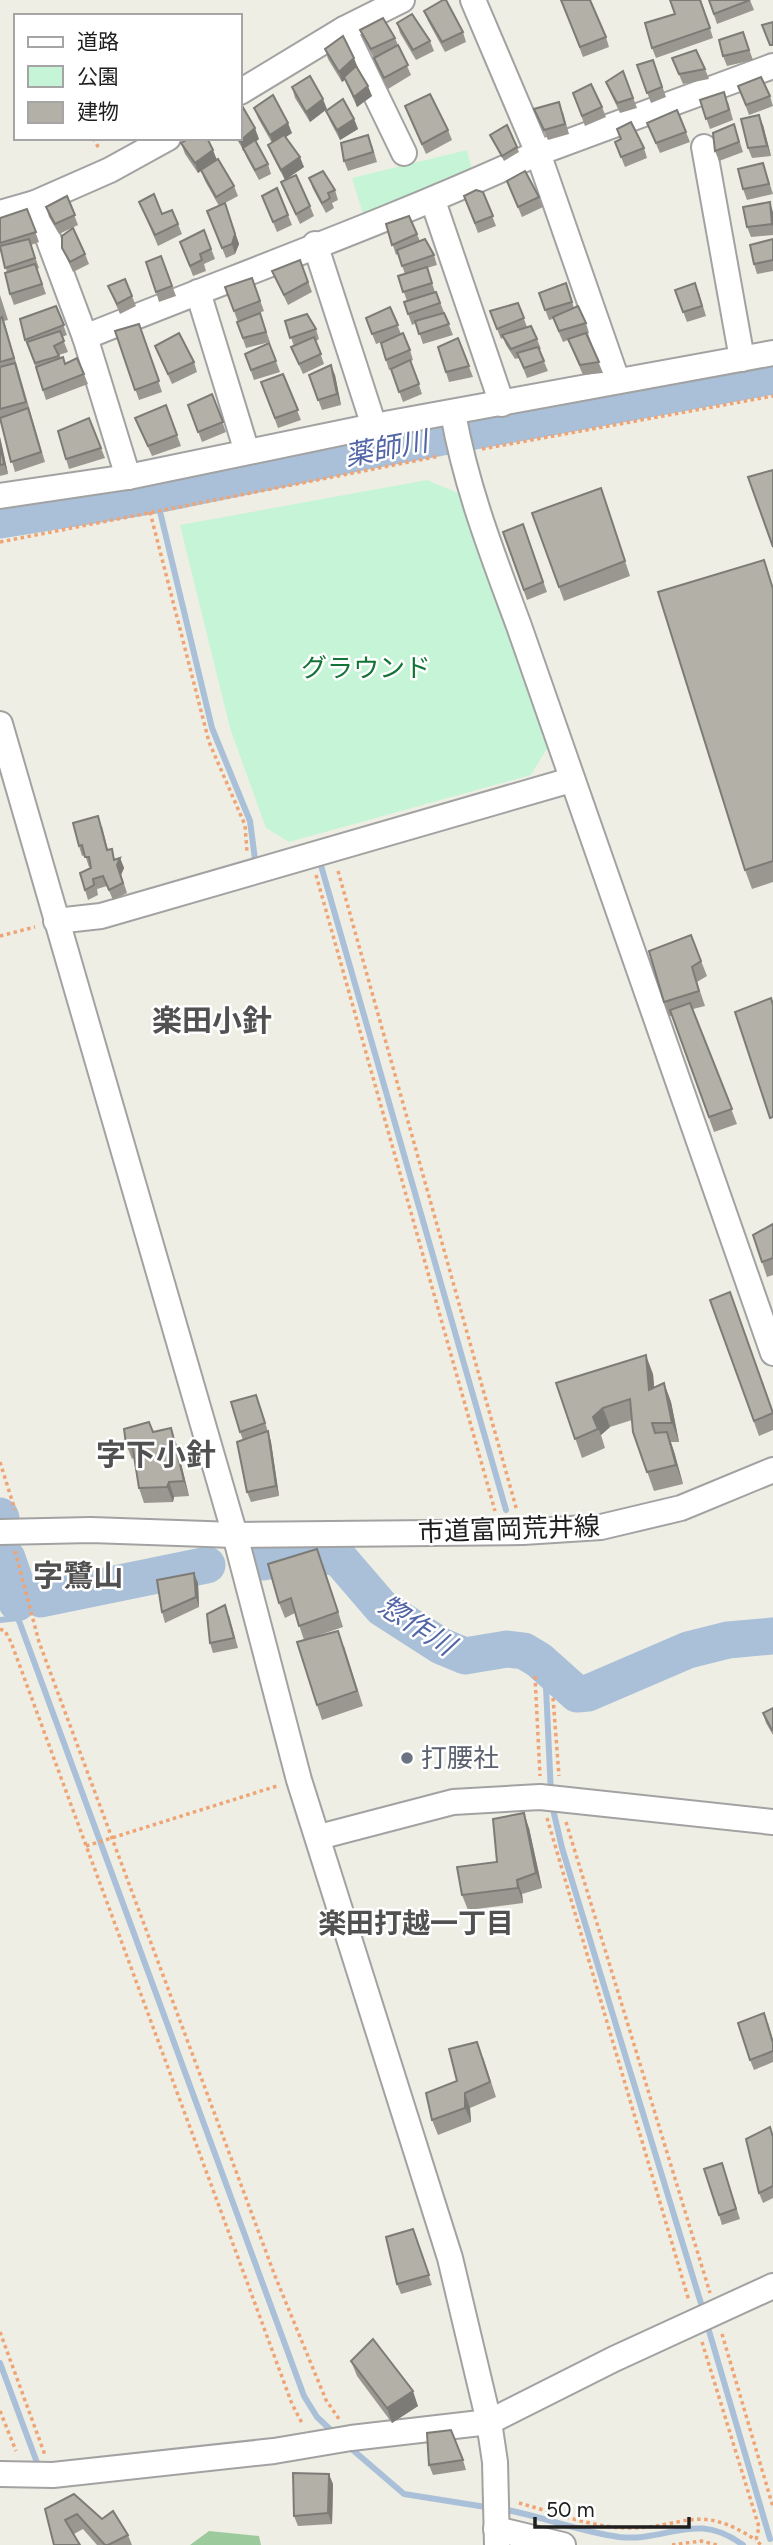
<svg xmlns="http://www.w3.org/2000/svg" width="773" height="2545" viewBox="0 0 773 2545" font-family="Figtree,'Noto Sans JP',sans-serif">
<rect width="100%" height="100%" fill="#eeeee5"/>
<polygon fill="#9dca9d" points="209,2531 259,2536 261,2545 190,2545"/>
<g fill="#c5f5d6">
<polygon points="467,150 474,179 364,217 352,178"/>
<polygon points="427,480 458,493 549,745 531,775 289,842 266,828 230,728 180,525"/>
</g>
<g fill="none" stroke-linecap="round" stroke-linejoin="round">
<g stroke="#a9c0d8" stroke-width="6">
<polyline points="156,495 212,728 250,821 256,867"/>
<polyline points="317,862 320,862 506,1510"/>
<polyline points="17,1603 18,1618 304,2396 317,2417 334,2433"/>
<polyline points="0,1620 18,1618"/>
<polyline points="546,1687 551,1794"/>
<polyline points="552,1805 562,1848 703,2310"/>
<polyline points="707,2324 770,2539"/>
<polyline points="0,2363 39,2468"/>
<polyline points="347,2445 404,2494 492,2508"/>
<path d="M502 2509C542 2516 579 2532 619 2537 668 2542 696 2510 743 2545"/>
</g>
<g stroke="#a9c0d8" stroke-width="37">
<polyline points="0,520 156,495 372,450 773,376"/>
<polyline points="0,1516 1,1518"/>
<polyline points="7,1558 17,1587 17,1603"/>
<polyline points="263,1562 314,1554 339,1558 382,1608 441,1646 465,1656 507,1649 524,1651 539,1660 577,1694 588,1693 688,1650 728,1640 773,1636"/>
<polyline points="41,1599 207,1565"/>
</g>
<defs>
<g id="minor">
<polyline points="344,29 404,153"/>
<polyline points="240,92 344,29 402,0"/>
<polyline points="704,147 742,359"/>
<polyline points="433,201 502,404"/>
<polyline points="35,203 85,337 128,477"/>
<polyline points="0,213 35,203 110,170 168,138"/>
<polyline points="315,244 374,426"/>
<polyline points="198,292 247,452"/>
<path d="M85 337C236 276 390 221 538 153L473 0"/>
<polyline points="617,380 538,153 773,66"/>
<path d="M453 413C466 487 493 556 519 626L773 1353"/>
<polyline points="0,496 128,477 374,426 773,353"/>
<polyline points="0,724 235,1535 299,1780 450,2258 489,2422 495,2462 497,2545"/>
<polyline points="56,921 101,916 571,780"/>
<polyline points="0,1532 91,1530 235,1535 523,1532 601,1527 681,1508 773,1470"/>
<polyline points="319,1837 453,1802 540,1797 773,1822"/>
<polyline points="0,2474 53,2475 274,2451 351,2438 489,2422 614,2359 773,2286"/>
<polyline points="496,2529 563,2545"/>
</g>
</defs>
<use href="#minor" stroke="#a2a2a2" stroke-width="28"/>
<g stroke="#efa475" stroke-width="3.5" stroke-dasharray="3.5 3.5" stroke-linecap="butt">
<polyline points="93,138 100,150"/>
<polyline points="482,449 773,396"/>
<polyline points="150,512 209,742 245,825 247,852"/>
<polyline points="0,542 440,456"/>
<polyline points="338,871 517,1511"/>
<polyline points="316,875 495,1511"/>
<polyline points="0,936 35,927"/>
<polyline points="0,1462 15,1510"/>
<polyline points="15,1551 39,1642 275,2276 326,2400 339,2419"/>
<polyline points="0,1629 5,1631 11,1642 292,2404 302,2423"/>
<polyline points="535,1676 540,1776"/>
<polyline points="553,1698 559,1776"/>
<polyline points="547,1818 689,2301"/>
<polyline points="566,1822 710,2293"/>
<polyline points="86,1846 277,1786"/>
<polyline points="0,2332 45,2455"/>
<polyline points="722,2334 773,2507"/>
<polyline points="702,2342 759,2527 756,2540 761,2545"/>
<polyline points="0,2411 16,2451"/>
<path d="M519 2503C553 2512 590 2527 626 2528 685 2529 696 2501 756 2540"/>
<polyline points="672,2545 701,2541 717,2545"/>
</g>
<use href="#minor" stroke="#fff" stroke-width="24"/>
</g>
<g fill="#9a9790">
<polygon points="561,0 606,37 609,47 583,57"/>
<polygon points="701,0 713,38 656,58 652,48 675,14"/>
<polygon points="709,0 750,0 754,10 717,24"/>
<polygon points="424,11 463,32 466,42 445,52 428,21"/>
<polygon points="397,23 430,41 434,51 416,60 400,33"/>
<polygon points="360,30 395,38 411,75 388,89 377,68 374,58 364,40"/>
<polygon points="743,32 753,60 727,66 723,56"/>
<polygon points="325,49 358,68 372,96 357,107 345,80 342,82 328,59"/>
<polygon points="672,58 705,69 709,79 683,84"/>
<polygon points="653,60 666,97 651,103 637,65"/>
<polygon points="623,71 637,108 620,113 610,92 606,82"/>
<polygon points="738,86 770,96 773,106 749,115"/>
<polygon points="292,87 327,109 310,122 295,98"/>
<polygon points="573,93 602,107 606,117 585,126"/>
<polygon points="700,100 728,102 733,120 710,129"/>
<polygon points="405,106 448,130 452,140 426,154"/>
<polygon points="254,108 292,133 286,137 304,167 285,180 272,155 268,145 272,143 258,118"/>
<polygon points="534,109 563,112 569,134 548,140"/>
<polygon points="677,110 690,142 660,153 647,123"/>
<polygon points="326,111 354,119 358,129 340,140 330,121"/>
<polygon points="734,124 743,152 719,161 715,151"/>
<polygon points="507,125 519,152 504,161 490,135"/>
<polygon points="763,125 771,156 752,158 748,148"/>
<polygon points="236,138 259,139 256,141 268,164 271,174 259,180 247,158 244,151"/>
<polygon points="615,142 644,148 647,158 625,167"/>
<polygon points="181,143 217,160 234,186 238,196 225,203 239,244 235,254 226,258 207,211 219,206 205,181 201,171 198,173 185,154"/>
<polygon points="372,145 377,162 348,171 344,161"/>
<polygon points="763,163 773,194 747,200 743,189"/>
<polygon points="309,178 335,190 338,200 332,203 334,208 326,213 313,189"/>
<polygon points="507,181 539,197 543,207 522,217"/>
<polygon points="281,182 310,206 314,216 300,224"/>
<polygon points="483,192 496,226 478,233 464,196"/>
<polygon points="67,196 78,225 59,234 49,217 46,207"/>
<polygon points="262,196 288,215 292,225 277,232"/>
<polygon points="139,202 162,214 178,224 182,234 158,246"/>
<polygon points="27,209 39,242 31,245 39,268 37,269 46,294 14,305 10,294 7,272 0,249 0,218"/>
<polygon points="773,212 773,235 751,237 747,227"/>
<polygon points="409,216 420,241 434,255 437,265 427,268 435,292 436,292 453,335 423,344 416,323 412,325 404,302 407,301 398,276 405,274 398,254 396,255 386,224"/>
<polygon points="204,230 215,259 204,264 206,271 193,276 180,242"/>
<polygon points="773,239 773,271 757,274 754,264"/>
<polygon points="62,248 85,254 89,264 73,272"/>
<polygon points="161,256 176,296 159,302 156,292"/>
<polygon points="300,260 312,292 288,305 272,271"/>
<polygon points="252,278 264,311 238,322 225,287"/>
<polygon points="125,279 136,306 120,314 108,286"/>
<polygon points="566,283 574,308 586,323 589,333 587,334 603,373 583,375 568,340 563,342 553,319 549,320 539,293"/>
<polygon points="675,290 699,293 706,316 687,322"/>
<polygon points="0,295 8,320 4,321 45,462 15,472 0,420"/>
<polygon points="518,303 527,327 537,339 541,349 539,350 548,371 527,378 519,358 515,359 506,345 503,338 501,339 490,311"/>
<polygon points="56,306 67,335 62,337 68,352 59,355 60,358 65,363 84,374 88,384 46,400 36,368 25,340"/>
<polygon points="390,307 401,334 410,350 413,360 411,361 422,394 403,402 391,369 389,370 386,360 390,339 376,344 366,318"/>
<polygon points="260,313 270,342 246,348 237,322"/>
<polygon points="285,321 316,329 319,339 316,341 324,364 303,374 291,347 294,346"/>
<polygon points="139,324 162,392 139,400 115,331"/>
<polygon points="458,338 473,377 449,382 438,347"/>
<polygon points="269,343 280,372 254,380 245,354"/>
<polygon points="155,346 194,362 197,372 172,384"/>
<polygon points="283,374 301,420 278,428 261,382"/>
<polygon points="309,375 335,375 341,405 322,410"/>
<polygon points="212,394 226,432 202,442 188,405"/>
<polygon points="166,405 181,446 152,456 135,418"/>
<polygon points="89,418 105,458 69,469 66,459"/>
<polygon points="0,437 8,474 0,476"/>
<polygon points="601,488 630,576 564,601 532,513"/>
<polygon points="523,524 547,592 527,600 503,532"/>
<polygon points="773,585 773,882 752,889 745,870"/>
<polygon points="102,826 108,850 116,860 120,858 124,868 121,875 127,893 113,900 107,886 97,889 98,895 88,900 85,890 91,868 91,867 89,867 85,855 82,856 79,846"/>
<polygon points="691,935 707,976 697,982 705,1006 693,1009 737,1124 714,1132 672,1016 669,1016 664,1002"/>
<polygon points="773,1224 773,1275 767,1277 762,1262"/>
<polygon points="710,1300 773,1413 773,1430 759,1436"/>
<polygon points="653,1374 654,1387 664,1383 671,1402 679,1442 671,1442 683,1484 654,1491 633,1432 632,1420 610,1427 601,1435 605,1448 582,1458 556,1383"/>
<polygon points="260,1405 271,1442 279,1496 251,1502 247,1492 243,1440 240,1432"/>
<polygon points="171,1428 176,1443 189,1496 174,1497 173,1502 144,1503 139,1488 134,1458 132,1459 126,1444 153,1432"/>
<polygon points="323,1564 343,1627 311,1638 344,1646 363,1706 322,1720 317,1705 304,1640 295,1613 285,1618 279,1603"/>
<polygon points="198,1583 199,1607 165,1623 162,1612"/>
<polygon points="229,1615 238,1648 213,1653 210,1643"/>
<polygon points="773,1708 773,1735 766,1723 763,1713"/>
<polygon points="529,1828 542,1888 522,1894 523,1903 468,1910 462,1895 497,1862"/>
<polygon points="768,2023 773,2040 773,2062 754,2070 750,2060"/>
<polygon points="483,2057 496,2097 470,2108 471,2122 438,2135 432,2120 457,2081"/>
<polygon points="773,2135 773,2198 763,2203 759,2193"/>
<polygon points="725,2173 740,2219 722,2225 719,2215"/>
<polygon points="413,2229 432,2285 401,2294 397,2284"/>
<polygon points="351,2361 418,2406 392,2423 357,2376"/>
<polygon points="463,2460 466,2470 433,2475 429,2465"/>
<polygon points="333,2484 332,2524 298,2526 294,2516"/>
<polygon points="74,2494 102,2519 128,2535 132,2545 97,2545 83,2529 54,2545"/>
</g>
<g fill="#7d7b76">
<polygon points="354,58 358,68 342,82 339,72"/>
<polygon points="368,86 372,96 357,107 354,97"/>
<polygon points="323,99 327,109 310,122 306,112"/>
<polygon points="759,115 763,125 771,156 767,146"/>
<polygon points="354,119 358,129 340,140 337,130"/>
<polygon points="288,123 292,133 273,145 270,135"/>
<polygon points="255,128 259,139 243,151 240,141"/>
<polygon points="213,150 217,160 198,173 195,163"/>
<polygon points="300,157 304,167 285,180 281,170"/>
<polygon points="770,202 773,212 773,227 772,224"/>
<polygon points="225,203 239,244 235,254 232,244"/>
<polygon points="331,365 335,375 341,405 337,394"/>
<polygon points="0,437 8,474 4,464 0,444"/>
<polygon points="120,858 124,868 121,875 127,893 117,865"/>
<polygon points="646,1355 653,1374 656,1409 649,1390"/>
<polygon points="664,1383 671,1402 679,1442 672,1423"/>
<polygon points="603,1408 610,1427 601,1435 593,1417"/>
<polygon points="171,1428 176,1443 189,1496 184,1481"/>
<polygon points="268,1431 271,1442 279,1496 276,1486"/>
<polygon points="667,1432 674,1451 683,1484 676,1465"/>
<polygon points="169,1482 174,1497 173,1502 167,1487"/>
<polygon points="194,1573 198,1583 199,1607 196,1597"/>
<polygon points="524,1813 529,1828 542,1888 536,1873"/>
<polygon points="517,1880 522,1894 523,1903 518,1888"/>
<polygon points="465,2093 470,2108 471,2122 465,2108"/>
<polygon points="413,2391 418,2406 392,2423 387,2408"/>
<polygon points="329,2474 333,2484 332,2524 328,2513"/>
</g>
<g fill="#b3b0a8" stroke="#7d7b76" stroke-width="2">
<polygon points="443,0 446,0 463,32 442,42 424,11"/>
<polygon points="561,0 590,0 606,37 580,47"/>
<polygon points="670,0 700,0 710,28 652,48 645,23 675,14"/>
<polygon points="709,0 750,0 714,14"/>
<polygon points="412,14 430,41 413,50 397,23"/>
<polygon points="383,18 395,38 371,49 360,30"/>
<polygon points="773,22 773,45 770,45 762,25"/>
<polygon points="743,32 749,50 723,56 719,40"/>
<polygon points="343,36 354,58 339,72 325,49"/>
<polygon points="398,45 408,65 384,78 374,58"/>
<polygon points="696,50 705,69 679,74 672,58"/>
<polygon points="653,60 662,87 647,93 637,65"/>
<polygon points="356,66 368,86 354,97 344,77"/>
<polygon points="623,71 633,98 617,103 606,82"/>
<polygon points="310,76 323,99 306,112 292,87"/>
<polygon points="761,77 770,96 746,105 738,86"/>
<polygon points="591,84 602,107 582,116 573,93"/>
<polygon points="724,92 729,110 706,119 700,100"/>
<polygon points="430,94 448,130 422,144 405,106"/>
<polygon points="273,95 288,123 270,135 254,108"/>
<polygon points="343,99 354,119 337,130 326,111"/>
<polygon points="559,102 565,124 544,130 534,109"/>
<polygon points="241,104 255,128 240,141 238,138 240,138 240,105"/>
<polygon points="677,110 686,132 656,143 647,123"/>
<polygon points="759,115 767,146 748,148 741,119"/>
<polygon points="631,122 644,148 621,157 615,142 621,139 617,129"/>
<polygon points="734,124 739,142 715,151 713,133"/>
<polygon points="507,125 517,147 502,156 490,135"/>
<polygon points="284,135 300,157 281,170 268,145"/>
<polygon points="368,135 373,152 344,161 341,143"/>
<polygon points="190,138 207,138 213,150 195,163 181,143"/>
<polygon points="255,140 268,164 255,170 243,148"/>
<polygon points="218,159 234,186 216,197 201,170"/>
<polygon points="763,163 769,184 743,189 738,169"/>
<polygon points="323,171 335,190 328,193 330,198 322,203 309,178"/>
<polygon points="525,171 539,197 518,207 507,181"/>
<polygon points="296,175 310,206 296,214 281,182"/>
<polygon points="277,188 288,215 273,222 262,196"/>
<polygon points="476,190 483,192 493,216 475,223 464,196"/>
<polygon points="154,194 162,214 172,210 178,224 155,235 139,202"/>
<polygon points="67,196 75,215 55,224 46,207"/>
<polygon points="770,202 772,224 747,227 743,207"/>
<polygon points="225,203 235,234 232,244 222,248 207,211"/>
<polygon points="27,209 36,232 0,243 0,218"/>
<polygon points="409,216 417,234 392,245 386,224"/>
<polygon points="73,228 85,254 70,262 62,248 62,236"/>
<polygon points="204,230 211,249 200,254 202,260 190,266 180,242"/>
<polygon points="29,239 35,258 5,268 0,246"/>
<polygon points="425,239 434,255 402,266 397,250"/>
<polygon points="773,239 773,260 754,264 750,245"/>
<polygon points="161,256 172,286 156,292 146,262"/>
<polygon points="300,260 308,282 284,295 272,271"/>
<polygon points="35,264 42,284 10,294 5,273"/>
<polygon points="427,267 432,283 403,292 398,276"/>
<polygon points="252,278 260,301 234,311 225,287"/>
<polygon points="125,279 132,296 117,304 108,286"/>
<polygon points="566,283 572,302 545,310 539,293"/>
<polygon points="695,283 702,306 683,312 675,290"/>
<polygon points="436,292 440,303 408,314 404,302"/>
<polygon points="518,303 524,318 497,329 490,311"/>
<polygon points="56,306 64,325 25,340 20,319"/>
<polygon points="578,306 586,323 559,331 553,317"/>
<polygon points="390,307 398,325 372,334 366,318"/>
<polygon points="260,313 266,332 243,338 237,322"/>
<polygon points="444,313 449,324 419,334 415,321"/>
<polygon points="307,314 316,329 290,338 285,321"/>
<polygon points="2,317 14,358 0,362 0,318"/>
<polygon points="139,324 159,381 135,390 115,331"/>
<polygon points="531,326 537,339 511,349 502,335"/>
<polygon points="60,331 64,341 54,346 59,356 35,363 27,342"/>
<polygon points="179,333 194,362 168,374 155,346"/>
<polygon points="403,333 410,350 386,360 381,343"/>
<polygon points="586,333 599,362 580,365 568,339"/>
<polygon points="314,337 321,354 299,364 291,347"/>
<polygon points="458,338 469,366 446,372 438,347"/>
<polygon points="269,343 276,361 251,370 245,354"/>
<polygon points="538,347 544,361 524,368 517,353"/>
<polygon points="63,357 65,364 77,358 84,374 43,390 36,367"/>
<polygon points="410,360 419,384 399,392 391,369"/>
<polygon points="15,363 26,402 0,409 0,367"/>
<polygon points="331,365 337,394 318,400 309,375"/>
<polygon points="283,374 298,410 275,418 261,382"/>
<polygon points="212,394 223,422 198,432 188,405"/>
<polygon points="166,405 177,435 148,446 135,418"/>
<polygon points="28,408 41,452 11,462 0,418"/>
<polygon points="89,418 101,448 66,459 58,431"/>
<polygon points="0,444 4,464 0,465"/>
<polygon points="773,470 773,547 748,477"/>
<polygon points="601,488 625,561 559,587 532,513"/>
<polygon points="523,524 543,582 524,590 503,532"/>
<polygon points="764,560 773,589 773,861 745,870 658,592"/>
<polygon points="98,816 107,850 112,849 114,860 120,858 117,865 123,883 109,890 103,876 93,879 94,885 85,890 80,873 91,868 89,857 85,857 82,845 79,846 73,823"/>
<polygon points="691,935 701,961 692,967 699,991 664,1002 649,951"/>
<polygon points="771,998 773,1005 773,1117 770,1118 735,1012"/>
<polygon points="690,1003 732,1109 709,1117 670,1010"/>
<polygon points="773,1224 773,1258 762,1262 753,1235"/>
<polygon points="730,1292 773,1413 754,1421 710,1300"/>
<polygon points="646,1355 649,1390 664,1383 672,1423 652,1423 655,1433 667,1432 676,1465 647,1472 633,1432 630,1399 603,1408 593,1417 598,1429 575,1439 556,1383"/>
<polygon points="256,1395 265,1423 240,1432 231,1402"/>
<polygon points="149,1422 153,1432 171,1428 184,1481 169,1482 167,1487 139,1488 132,1443 126,1444 124,1429"/>
<polygon points="268,1431 276,1486 247,1492 237,1442"/>
<polygon points="317,1549 338,1612 299,1626 291,1598 279,1603 268,1564"/>
<polygon points="194,1573 196,1597 162,1612 157,1580"/>
<polygon points="225,1605 234,1638 210,1643 207,1614"/>
<polygon points="338,1631 357,1691 317,1705 297,1642"/>
<polygon points="773,1708 773,1729 772,1730 763,1713"/>
<polygon points="524,1813 536,1873 517,1880 518,1888 462,1895 457,1867 497,1862 493,1819"/>
<polygon points="764,2013 773,2043 773,2051 750,2060 738,2023"/>
<polygon points="477,2042 490,2082 465,2093 465,2108 432,2120 426,2093 457,2081 449,2049"/>
<polygon points="770,2127 773,2137 773,2186 759,2193 746,2139"/>
<polygon points="722,2163 736,2209 719,2215 704,2169"/>
<polygon points="413,2229 429,2275 397,2284 386,2237"/>
<polygon points="373,2339 413,2391 387,2408 351,2361"/>
<polygon points="451,2430 463,2460 429,2465 427,2433"/>
<polygon points="293,2473 329,2474 328,2513 294,2516"/>
<polygon points="74,2494 102,2519 113,2511 128,2535 108,2545 105,2545 77,2514 65,2520 80,2545 54,2545 45,2509"/>
</g>
<circle fill="#6b7280" stroke="#fff" stroke-width="2.5" cx="407" cy="1758" r="7"/>
<g text-anchor="middle" dominant-baseline="central" stroke-width="5" stroke-linejoin="round" paint-order="stroke">
<g font-size="26" fill="#147437" stroke="#fff">
<text x="366" y="668">グラウンド</text>
</g>
<g font-size="26" fill="#1e1e1e" stroke="#fff">
<text transform="translate(509 1529) rotate(-2)">市道富岡荒井線</text>
</g>
<g font-size="26" fill="#5b616d" stroke="#fff" text-anchor="start">
<text x="421" y="1758">打腰社</text>
</g>
<g font-size="28" font-style="italic" fill="#5265a6" stroke="#fff">
<text transform="translate(386 448) rotate(-11)">薬師川</text>
<text transform="translate(417 1625) rotate(33)">惣作川</text>
</g>
<g font-size="28" font-weight="bold" fill="#515151" stroke="#fff">
<text x="416" y="1923">楽田打越一丁目</text>
</g>
<g font-size="30" font-weight="bold" fill="#515151" stroke="#fff">
<text x="212" y="1020">楽田小針</text>
<text x="156" y="1454">字下小針</text>
<text x="78" y="1575">字鷺山</text>
</g>
</g>
<rect x="14" y="14" width="228" height="126" fill="#ffffff" stroke="#a5a5a5" stroke-width="2"/>
<rect x="28" y="37" width="35" height="10" fill="#ffffff" stroke="#a5a5a5" stroke-width="2"/>
<text x="77" y="49" font-size="21" fill="#1e1e1e">道路</text>
<rect x="28" y="66" width="35" height="21" fill="#c5f5d6" stroke="#a5a5a5" stroke-width="2"/>
<text x="77" y="84" font-size="21" fill="#1e1e1e">公園</text>
<rect x="28" y="102" width="35" height="21" fill="#b3b0a8" stroke="#a5a5a5" stroke-width="2"/>
<text x="77" y="119" font-size="21" fill="#1e1e1e">建物</text>
<path d="M535 2517v10h154v-10" fill="none" stroke="#1e1e1e" stroke-width="3.5"/>
<text x="546" y="2517" font-size="21" fill="#1e1e1e" stroke="#ffffff" stroke-width="5" paint-order="stroke">50 m</text>
</svg>
